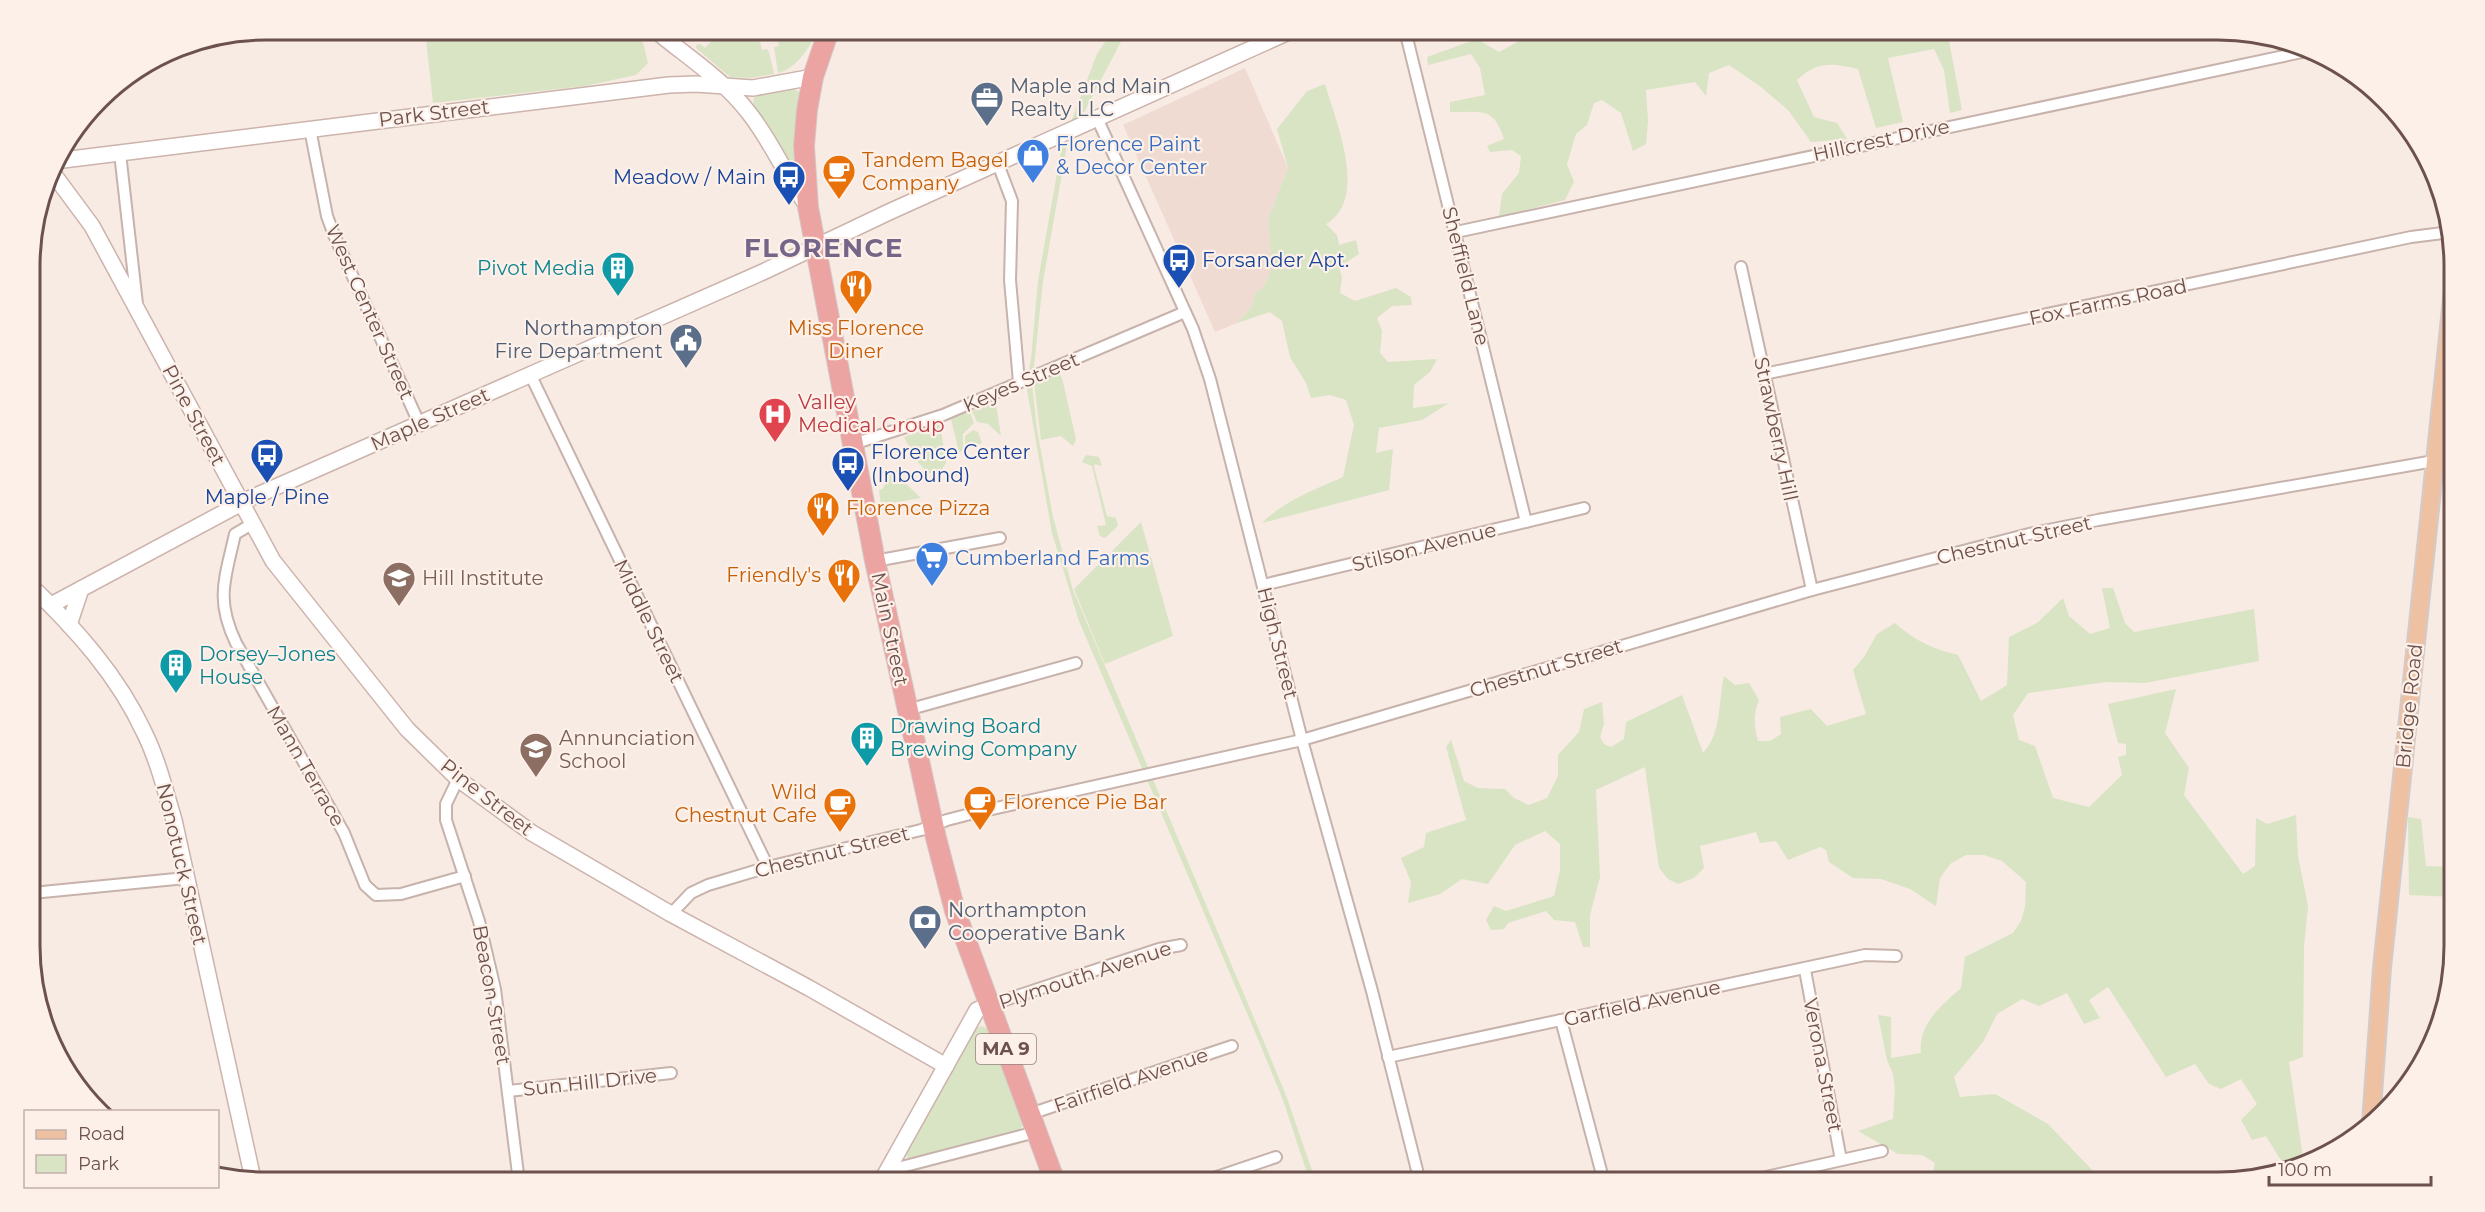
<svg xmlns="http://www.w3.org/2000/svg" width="2485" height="1212" viewBox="0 0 2485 1212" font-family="Montserrat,sans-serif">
<rect width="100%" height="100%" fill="#f8ebe3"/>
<polygon fill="#efdbd2" points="1245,68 1288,168 1268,219 1272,268 1263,288 1256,292 1251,308 1237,323 1215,332 1123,125"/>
<g fill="#d8e4c4">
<polygon points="425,30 629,30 643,43 648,63 636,75 585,86 433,103"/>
<polygon points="722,30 750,30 747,35 748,40 753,42 759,37 762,50 767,49 769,52 774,74 751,78 730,77 696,48 696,45 700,44 705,48"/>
<path d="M775 30H818C809 47 798 68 778 73L774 47 779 46Z"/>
<polygon points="1113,30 1127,30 1067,145 1043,281 1032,385 1037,429 1053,517 1073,590 1262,1037 1287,1098 1316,1182 1310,1182 1283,1100 1258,1039 1079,621 1052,533 1026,384 1031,359 1038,281 1062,145 1097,54"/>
<path d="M1533 30H1947L1962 110 1950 113 1944 70 1934 49 1888 58 1903 122 1876 128 1858 69C1831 63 1818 61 1797 80L1814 117 1837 123 1847 139 1811 142 1788 110 1761 87 1729 65 1709 73 1706 96 1695 82 1646 90 1648 121 1646 144 1633 151 1621 113 1602 100 1594 103 1587 125 1576 134 1567 164 1574 182 1565 200 1499 217 1502 194 1519 173 1521 156 1512 150 1490 152 1487 146 1504 139C1493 105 1481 113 1450 112V102L1485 95 1480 68 1471 54 1428 65 1427 57 1477 39 1499 52 1529 36Z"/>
<path d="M1325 84C1336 122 1369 199 1326 224L1337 235 1339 245 1356 240 1359 254 1339 267 1342 277 1340 293 1355 301 1396 288 1411 297 1412 305 1392 306 1377 318 1382 331 1380 353 1388 362 1437 359 1430 372 1414 385 1413 408 1449 403 1422 420 1379 428 1376 453 1393 449 1389 490 1262 523C1285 500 1314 490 1343 477L1354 425 1346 400 1330 395 1311 398 1306 383 1290 357 1282 321 1270 312 1237 323 1251 308 1256 292 1263 288 1272 268 1268 219 1288 168 1277 129 1307 91Z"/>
<polygon points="792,87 800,93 800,98 796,162 792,164 753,103 754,97 760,94"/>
<polygon points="1051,374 1060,375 1062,378 1076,439 1073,446 1061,436 1041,440 1034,382"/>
<polygon points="998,401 996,404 1001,436 988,424 977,422 972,411"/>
<polygon points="966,411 970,412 974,423 963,434 963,451 959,452 951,419"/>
<polygon points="940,424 946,463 940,472 928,473 917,461 904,437"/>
<polygon points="973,430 978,432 982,443 965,449 965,436"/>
<polygon points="1086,455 1099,457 1102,466 1095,464 1094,467 1107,516 1116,518 1118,526 1105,538 1100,536 1097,526 1106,525 1092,466 1082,462"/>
<polygon points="897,470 905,483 921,498 881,505 879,490 883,489 885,484 880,478 880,471 885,473"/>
<polygon points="1141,522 1173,636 1105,664 1074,589"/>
<path d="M2102 588H2113L2125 623 2134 632 2254 609 2259 661 2145 683 2106 682 2028 693 2013 715 2019 740 2035 746 2053 798 2089 807 2122 775 2118 757 2126 755V744L2118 743 2108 704 2176 689 2165 733 2189 768 2184 795 2243 874 2255 866 2256 818 2267 824 2296 815 2298 856 2308 906 2304 947 2303 1057 2289 1062 2304 1165 2294 1170 2270 1174 2280 1159 2266 1136 2252 1140 2241 1120 2257 1104 2241 1079 2221 1089 2209 1084 2195 1064 2166 1077 2108 987 2089 1000 2100 1018 2084 1024 2067 993 2039 1006 2022 999 1997 1014 1983 1042 1954 1077 1960 1097 1995 1094 2048 1124 2096 1174 2090 1182H1931L1935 1163 1922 1155 1898 1154 1858 1131 1893 1119 1895 1089 1893 1074 1887 1060 1878 1015 1891 1017V1058L1921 1053C1918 1024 1941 1006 1961 988L1965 957 2013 933 2021 921 2025 907 2026 882 2002 861 1984 855H1966L1950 864 1940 878 1936 906 1910 889 1881 879 1853 878 1829 862 1826 850 1820 847 1788 860 1776 841 1760 843 1756 832 1700 846 1704 868 1694 878 1678 884 1668 879 1659 868 1645 767 1596 790 1600 877 1590 915V947H1583L1575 922 1554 920 1546 911 1508 923 1504 929 1491 930 1486 920 1494 906 1506 911 1554 896 1560 871V844L1545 831 1515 845 1488 884 1462 879 1440 894 1408 903 1411 882 1401 858 1424 847 1426 833 1466 820 1446 747 1451 740 1464 781 1478 788 1505 789 1514 798 1529 805 1547 798 1558 776V755L1579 732 1584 709 1602 702 1604 724 1600 737 1604 744 1611 747 1624 739 1626 722 1682 695 1703 753C1722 733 1718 702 1724 676L1735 685 1749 683 1759 700C1753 715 1754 726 1758 741H1770L1781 734 1780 717 1811 709 1827 726 1866 714 1853 670 1864 657 1877 634 1895 623C1915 641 1933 649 1958 655L1981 701 2007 685 2009 637 2037 623 2063 598 2069 616 2090 634 2110 628Z"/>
<polygon points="2408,817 2421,819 2426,866 2455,867 2455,897 2409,895"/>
<polygon points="982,1026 988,1029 1023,1123 1020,1132 910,1161 906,1155 907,1151 975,1029"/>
</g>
<polygon fill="#badfdc" stroke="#a2cfcc" stroke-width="1.5" points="1996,1173 2017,1175 2030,1182 1991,1182"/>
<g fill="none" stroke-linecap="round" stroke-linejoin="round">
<defs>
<g id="street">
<polyline points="1405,30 1526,522"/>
<polyline points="1097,118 1193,329 1210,379 1302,740 1372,991 1420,1182"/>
<polyline points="310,129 327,216 334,235 419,423"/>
<polyline points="120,153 137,304"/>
<polyline points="998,164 1012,201 1010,280 1019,382"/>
<polyline points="1456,232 2307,51"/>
<polyline points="1741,267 1812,590"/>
<polyline points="530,374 768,867"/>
<polyline points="1764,374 2411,237 2451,232"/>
<polyline points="853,444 943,415 1185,312"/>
<path d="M252 524 235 534C225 579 215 599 236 643L344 833 365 885 376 895 401 894 465 876"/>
<polyline points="875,561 1000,538"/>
<polyline points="1263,585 1584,508"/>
<polyline points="907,710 1076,663"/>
<polyline points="458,779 446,804 446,820 479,921 495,989 519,1182"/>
<polyline points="32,893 186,878"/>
<polyline points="671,914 691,893 708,885 768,867 921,830 947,820 974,813 1302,740 1812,590 2029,534 2098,520 2434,461"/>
<polyline points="1805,970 1841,1160"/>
<polyline points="990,1005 1159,949 1181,945"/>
<polyline points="1561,1020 1604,1182"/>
<polyline points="1388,1057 1865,955 1896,956"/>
<polyline points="508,1091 671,1073"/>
<polyline points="1030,1114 1232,1046"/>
<polyline points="886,1171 1036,1132"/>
<polyline points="1202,1182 1276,1157"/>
<polyline points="1744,1182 1882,1151"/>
</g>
<g id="secondary">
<path d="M655 30C687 57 723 79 749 113 772 142 786 177 808 207"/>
<polyline points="55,161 669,85 696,84 753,88 813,77"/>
<polyline points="52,172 92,226 273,561 407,729 458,779 532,833 671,914 809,988 946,1066"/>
<path d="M31 586C76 629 118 676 144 732 158 760 165 790 174 820L253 1179"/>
<polyline points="51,605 251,498 765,271 889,212 1293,30"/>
<polyline points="69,625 81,589"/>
<polyline points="881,1182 977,1010 990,1005"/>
</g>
<polyline id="primary" points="2371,1123 2382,968 2453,289"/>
<polyline id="highway" points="829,30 813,77 807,110 804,146 808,207 875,561 936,838 955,911 1055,1182"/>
</defs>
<use href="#street" stroke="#c7b2ac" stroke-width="14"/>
<use href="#secondary" stroke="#ccb3ac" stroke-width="18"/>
<use href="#primary" stroke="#d3cbca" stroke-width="20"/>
<use href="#highway" stroke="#d3cbca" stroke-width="22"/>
<use href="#street" stroke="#fff" stroke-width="10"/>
<use href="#secondary" stroke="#fff" stroke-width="15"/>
<use href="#primary" stroke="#efc1a3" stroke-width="16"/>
<use href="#highway" stroke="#eba4a1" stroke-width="20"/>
</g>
<defs>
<symbol id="office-pin" viewBox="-11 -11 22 30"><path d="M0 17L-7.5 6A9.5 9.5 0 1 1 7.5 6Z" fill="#5c6f8a" stroke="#fcf0e8"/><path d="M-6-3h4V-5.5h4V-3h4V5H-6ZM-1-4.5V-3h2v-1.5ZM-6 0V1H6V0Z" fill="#fff"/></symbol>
<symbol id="shop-pin" viewBox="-11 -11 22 30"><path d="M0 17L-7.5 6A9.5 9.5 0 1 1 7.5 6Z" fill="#3f7fe0" stroke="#fcf0e8"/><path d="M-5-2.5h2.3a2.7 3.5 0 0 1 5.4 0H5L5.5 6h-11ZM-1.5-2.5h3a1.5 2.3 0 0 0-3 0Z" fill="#fff"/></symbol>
<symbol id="cafe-pin" viewBox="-11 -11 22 30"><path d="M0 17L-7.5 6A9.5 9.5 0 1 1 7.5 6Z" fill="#e8710a" stroke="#fcf0e8"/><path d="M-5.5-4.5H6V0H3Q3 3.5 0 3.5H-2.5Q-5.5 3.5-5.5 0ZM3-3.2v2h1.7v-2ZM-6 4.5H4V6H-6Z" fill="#fff"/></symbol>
<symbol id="bus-pin" viewBox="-11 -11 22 30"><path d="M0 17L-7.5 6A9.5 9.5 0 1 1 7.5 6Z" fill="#1a4fb4" stroke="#fcf0e8"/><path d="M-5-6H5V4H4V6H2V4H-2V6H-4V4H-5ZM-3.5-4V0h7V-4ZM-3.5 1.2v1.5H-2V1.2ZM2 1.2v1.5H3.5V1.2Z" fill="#fff"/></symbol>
<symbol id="building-pin" viewBox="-11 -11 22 30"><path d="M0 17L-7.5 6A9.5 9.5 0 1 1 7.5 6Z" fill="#0f9aa8" stroke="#fcf0e8"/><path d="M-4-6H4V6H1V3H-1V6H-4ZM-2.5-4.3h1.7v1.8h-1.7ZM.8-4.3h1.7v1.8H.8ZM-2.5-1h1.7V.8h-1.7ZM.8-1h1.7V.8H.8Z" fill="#fff"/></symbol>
<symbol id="restaurant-pin" viewBox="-11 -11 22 30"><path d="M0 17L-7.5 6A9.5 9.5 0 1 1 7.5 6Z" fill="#e8710a" stroke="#fcf0e8"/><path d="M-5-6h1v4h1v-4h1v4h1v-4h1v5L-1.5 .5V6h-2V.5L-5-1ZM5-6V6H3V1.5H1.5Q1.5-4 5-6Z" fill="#fff"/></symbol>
<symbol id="civic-pin" viewBox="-11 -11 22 30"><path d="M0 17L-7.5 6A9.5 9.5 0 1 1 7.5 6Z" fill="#5c6f8a" stroke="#fcf0e8"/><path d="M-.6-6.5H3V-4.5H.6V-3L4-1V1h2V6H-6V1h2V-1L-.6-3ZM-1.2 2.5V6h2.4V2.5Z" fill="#fff"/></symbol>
<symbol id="hospital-pin" viewBox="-11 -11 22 30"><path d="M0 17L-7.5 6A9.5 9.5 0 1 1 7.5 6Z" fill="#e0444e" stroke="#fcf0e8"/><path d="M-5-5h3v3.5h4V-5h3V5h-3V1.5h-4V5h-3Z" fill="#fff"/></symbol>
<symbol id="supermarket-pin" viewBox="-11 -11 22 30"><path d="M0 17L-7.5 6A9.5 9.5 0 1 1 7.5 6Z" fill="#3f7fe0" stroke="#fcf0e8"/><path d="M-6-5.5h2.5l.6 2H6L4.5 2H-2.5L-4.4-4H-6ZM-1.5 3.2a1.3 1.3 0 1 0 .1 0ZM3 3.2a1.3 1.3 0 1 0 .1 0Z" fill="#fff"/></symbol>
<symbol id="school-pin" viewBox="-11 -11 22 30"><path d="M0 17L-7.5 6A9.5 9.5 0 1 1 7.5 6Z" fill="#8d6e63" stroke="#fcf0e8"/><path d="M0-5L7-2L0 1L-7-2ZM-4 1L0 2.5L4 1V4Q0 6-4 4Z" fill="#fff"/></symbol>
<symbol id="bank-pin" viewBox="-11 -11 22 30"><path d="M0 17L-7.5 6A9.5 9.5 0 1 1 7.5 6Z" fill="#5c6f8a" stroke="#fcf0e8"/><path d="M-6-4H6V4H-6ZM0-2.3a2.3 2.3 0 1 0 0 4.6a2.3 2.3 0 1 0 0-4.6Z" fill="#fff"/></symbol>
</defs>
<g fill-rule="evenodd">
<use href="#office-pin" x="968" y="79" width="38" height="52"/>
<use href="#shop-pin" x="1014" y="136" width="38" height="52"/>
<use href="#cafe-pin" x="820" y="152" width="38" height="52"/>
<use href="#bus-pin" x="770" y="158" width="38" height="52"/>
<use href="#bus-pin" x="1160" y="241" width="38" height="52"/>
<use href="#building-pin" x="599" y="249" width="38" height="52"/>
<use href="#restaurant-pin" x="837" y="267" width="38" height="52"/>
<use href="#civic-pin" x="667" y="321" width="38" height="52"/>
<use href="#hospital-pin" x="756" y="395" width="38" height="52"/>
<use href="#bus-pin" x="248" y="436" width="38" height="52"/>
<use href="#bus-pin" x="829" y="444" width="38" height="52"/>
<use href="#restaurant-pin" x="804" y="489" width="38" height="52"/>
<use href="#supermarket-pin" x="913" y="539" width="38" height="52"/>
<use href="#restaurant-pin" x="825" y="556" width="38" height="52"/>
<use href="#school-pin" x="380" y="559" width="38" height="52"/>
<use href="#building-pin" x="157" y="646" width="38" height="52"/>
<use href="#building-pin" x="848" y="719" width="38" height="52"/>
<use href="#school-pin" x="517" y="730" width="38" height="52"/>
<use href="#cafe-pin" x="961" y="783" width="38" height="52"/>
<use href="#cafe-pin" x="821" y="785" width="38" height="52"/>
<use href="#bank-pin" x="906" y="902" width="38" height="52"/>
</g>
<g text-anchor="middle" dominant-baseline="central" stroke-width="4.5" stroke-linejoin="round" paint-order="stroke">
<rect fill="#fcf0e8" stroke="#98817c" stroke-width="1.5" x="976" y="1034" width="60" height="30" rx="4.5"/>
<g font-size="18" font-weight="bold" fill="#6d514d">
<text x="1006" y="1049">MA 9</text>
</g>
<g font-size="20" fill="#4e5e75" stroke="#fcf0e8" text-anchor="start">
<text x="1010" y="86">Maple and Main<tspan x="1010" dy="23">Realty LLC</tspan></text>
<text x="663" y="328" text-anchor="end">Northampton<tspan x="663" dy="23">Fire Department</tspan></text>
<text x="948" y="910">Northampton<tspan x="948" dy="23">Cooperative Bank</tspan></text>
</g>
<g font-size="20" fill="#6d514d" stroke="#fcf0e8">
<text transform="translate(434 113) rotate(-7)">Park Street</text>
<text transform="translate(1881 140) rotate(-12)">Hillcrest Drive</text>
<text transform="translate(1466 276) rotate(76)">Sheffield Lane</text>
<text transform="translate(2108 302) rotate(-12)">Fox Farms Road</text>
<text transform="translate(370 312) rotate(66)">West Center Street</text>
<text transform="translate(1021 382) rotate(-23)">Keyes Street</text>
<text transform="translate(194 415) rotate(62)">Pine Street</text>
<text transform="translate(430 419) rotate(-24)">Maple Street</text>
<text transform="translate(1776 429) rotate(78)">Strawberry Hill</text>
<text transform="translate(2014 540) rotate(-13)">Chestnut Street</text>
<text transform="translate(1424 547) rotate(-14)">Stilson Avenue</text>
<text transform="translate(649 621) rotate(64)">Middle Street</text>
<text transform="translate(890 629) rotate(78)">Main Street</text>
<text transform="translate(1278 643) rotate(76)">High Street</text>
<text transform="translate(1546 668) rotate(-17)">Chestnut Street</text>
<text transform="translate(2409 706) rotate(-84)">Bridge Road</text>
<text transform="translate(306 766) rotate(60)">Mann Terrace</text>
<text transform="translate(487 797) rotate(38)">Pine Street</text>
<text transform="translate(832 852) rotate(-14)">Chestnut Street</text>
<text transform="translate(182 864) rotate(77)">Nonotuck Street</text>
<text transform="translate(1085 975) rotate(-18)">Plymouth Avenue</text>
<text transform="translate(492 995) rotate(80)">Beacon Street</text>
<text transform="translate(1642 1003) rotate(-12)">Garfield Avenue</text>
<text transform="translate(1823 1065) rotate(79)">Verona Street</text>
<text transform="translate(1131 1080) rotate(-19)">Fairfield Avenue</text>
<text transform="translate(590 1082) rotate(-6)">Sun Hill Drive</text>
</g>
<g font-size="20" fill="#366cbe" stroke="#fcf0e8" text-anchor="start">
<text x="1056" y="144">Florence Paint<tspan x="1056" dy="23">&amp; Decor Center</tspan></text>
<text x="955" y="558">Cumberland Farms</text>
</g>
<g font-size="20" fill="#c56008" stroke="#fcf0e8" text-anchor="start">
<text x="862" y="160">Tandem Bagel<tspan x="862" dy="23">Company</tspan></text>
<text x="856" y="328" text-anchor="middle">Miss Florence<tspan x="856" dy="23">Diner</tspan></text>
<text x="846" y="508">Florence Pizza</text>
<text x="821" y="575" text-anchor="end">Friendly's</text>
<text x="817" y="792" text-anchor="end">Wild<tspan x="817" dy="23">Chestnut Cafe</tspan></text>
<text x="1003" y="802">Florence Pie Bar</text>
</g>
<g font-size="20" fill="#164399" stroke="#fcf0e8" text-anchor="start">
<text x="766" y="177" text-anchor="end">Meadow / Main</text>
<text x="1202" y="260">Forsander Apt.</text>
<text x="871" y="452">Florence Center<tspan x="871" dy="23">(Inbound)</tspan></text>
<text x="267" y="497" text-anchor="middle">Maple / Pine</text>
</g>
<g font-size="20" fill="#0d838f" stroke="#fcf0e8" text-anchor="start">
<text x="595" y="268" text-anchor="end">Pivot Media</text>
<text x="199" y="654">Dorsey–Jones<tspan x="199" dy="23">House</tspan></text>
<text x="890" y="726">Drawing Board<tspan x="890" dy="23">Brewing Company</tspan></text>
</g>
<g font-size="20" fill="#be3a42" stroke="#fcf0e8" text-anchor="start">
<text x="798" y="402">Valley<tspan x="798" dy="23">Medical Group</tspan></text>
</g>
<g font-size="20" fill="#785e54" stroke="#fcf0e8" text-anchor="start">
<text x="422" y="578">Hill Institute</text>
<text x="559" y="738">Annunciation<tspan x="559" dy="23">School</tspan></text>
</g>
<g font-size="26" font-weight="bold" letter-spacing="1.5" fill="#756589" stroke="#fcf0e8">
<text x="824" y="248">FLORENCE</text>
</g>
</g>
<path d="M0 0H2485V1212H0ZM266 40H2218A226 226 0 0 1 2444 266V946A226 226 0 0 1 2218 1172H266A226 226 0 0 1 40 946V266A226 226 0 0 1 266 40Z" fill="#fcf0e8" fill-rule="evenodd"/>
<path fill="none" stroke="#6d514d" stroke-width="3" d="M266 40H2218A226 226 0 0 1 2444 266V946A226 226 0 0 1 2218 1172H266A226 226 0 0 1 40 946V266A226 226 0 0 1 266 40Z"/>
<rect x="24" y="1110" width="195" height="78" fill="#fcf0e8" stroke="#c3b0aa" stroke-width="1.5"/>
<rect x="36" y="1130" width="30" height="9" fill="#efc1a3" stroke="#c3b0aa" stroke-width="1.5"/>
<text x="78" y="1140" font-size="18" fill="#6d514d">Road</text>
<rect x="36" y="1155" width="30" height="18" fill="#d8e4c4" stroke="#c3b0aa" stroke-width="1.5"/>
<text x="78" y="1170" font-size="18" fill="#6d514d">Park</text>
<path d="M2269 1176v9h162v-9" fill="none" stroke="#6d514d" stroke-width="3"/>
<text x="2278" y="1176" font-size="18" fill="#6d514d" stroke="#fcf0e8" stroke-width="4.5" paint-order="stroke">100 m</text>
</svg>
